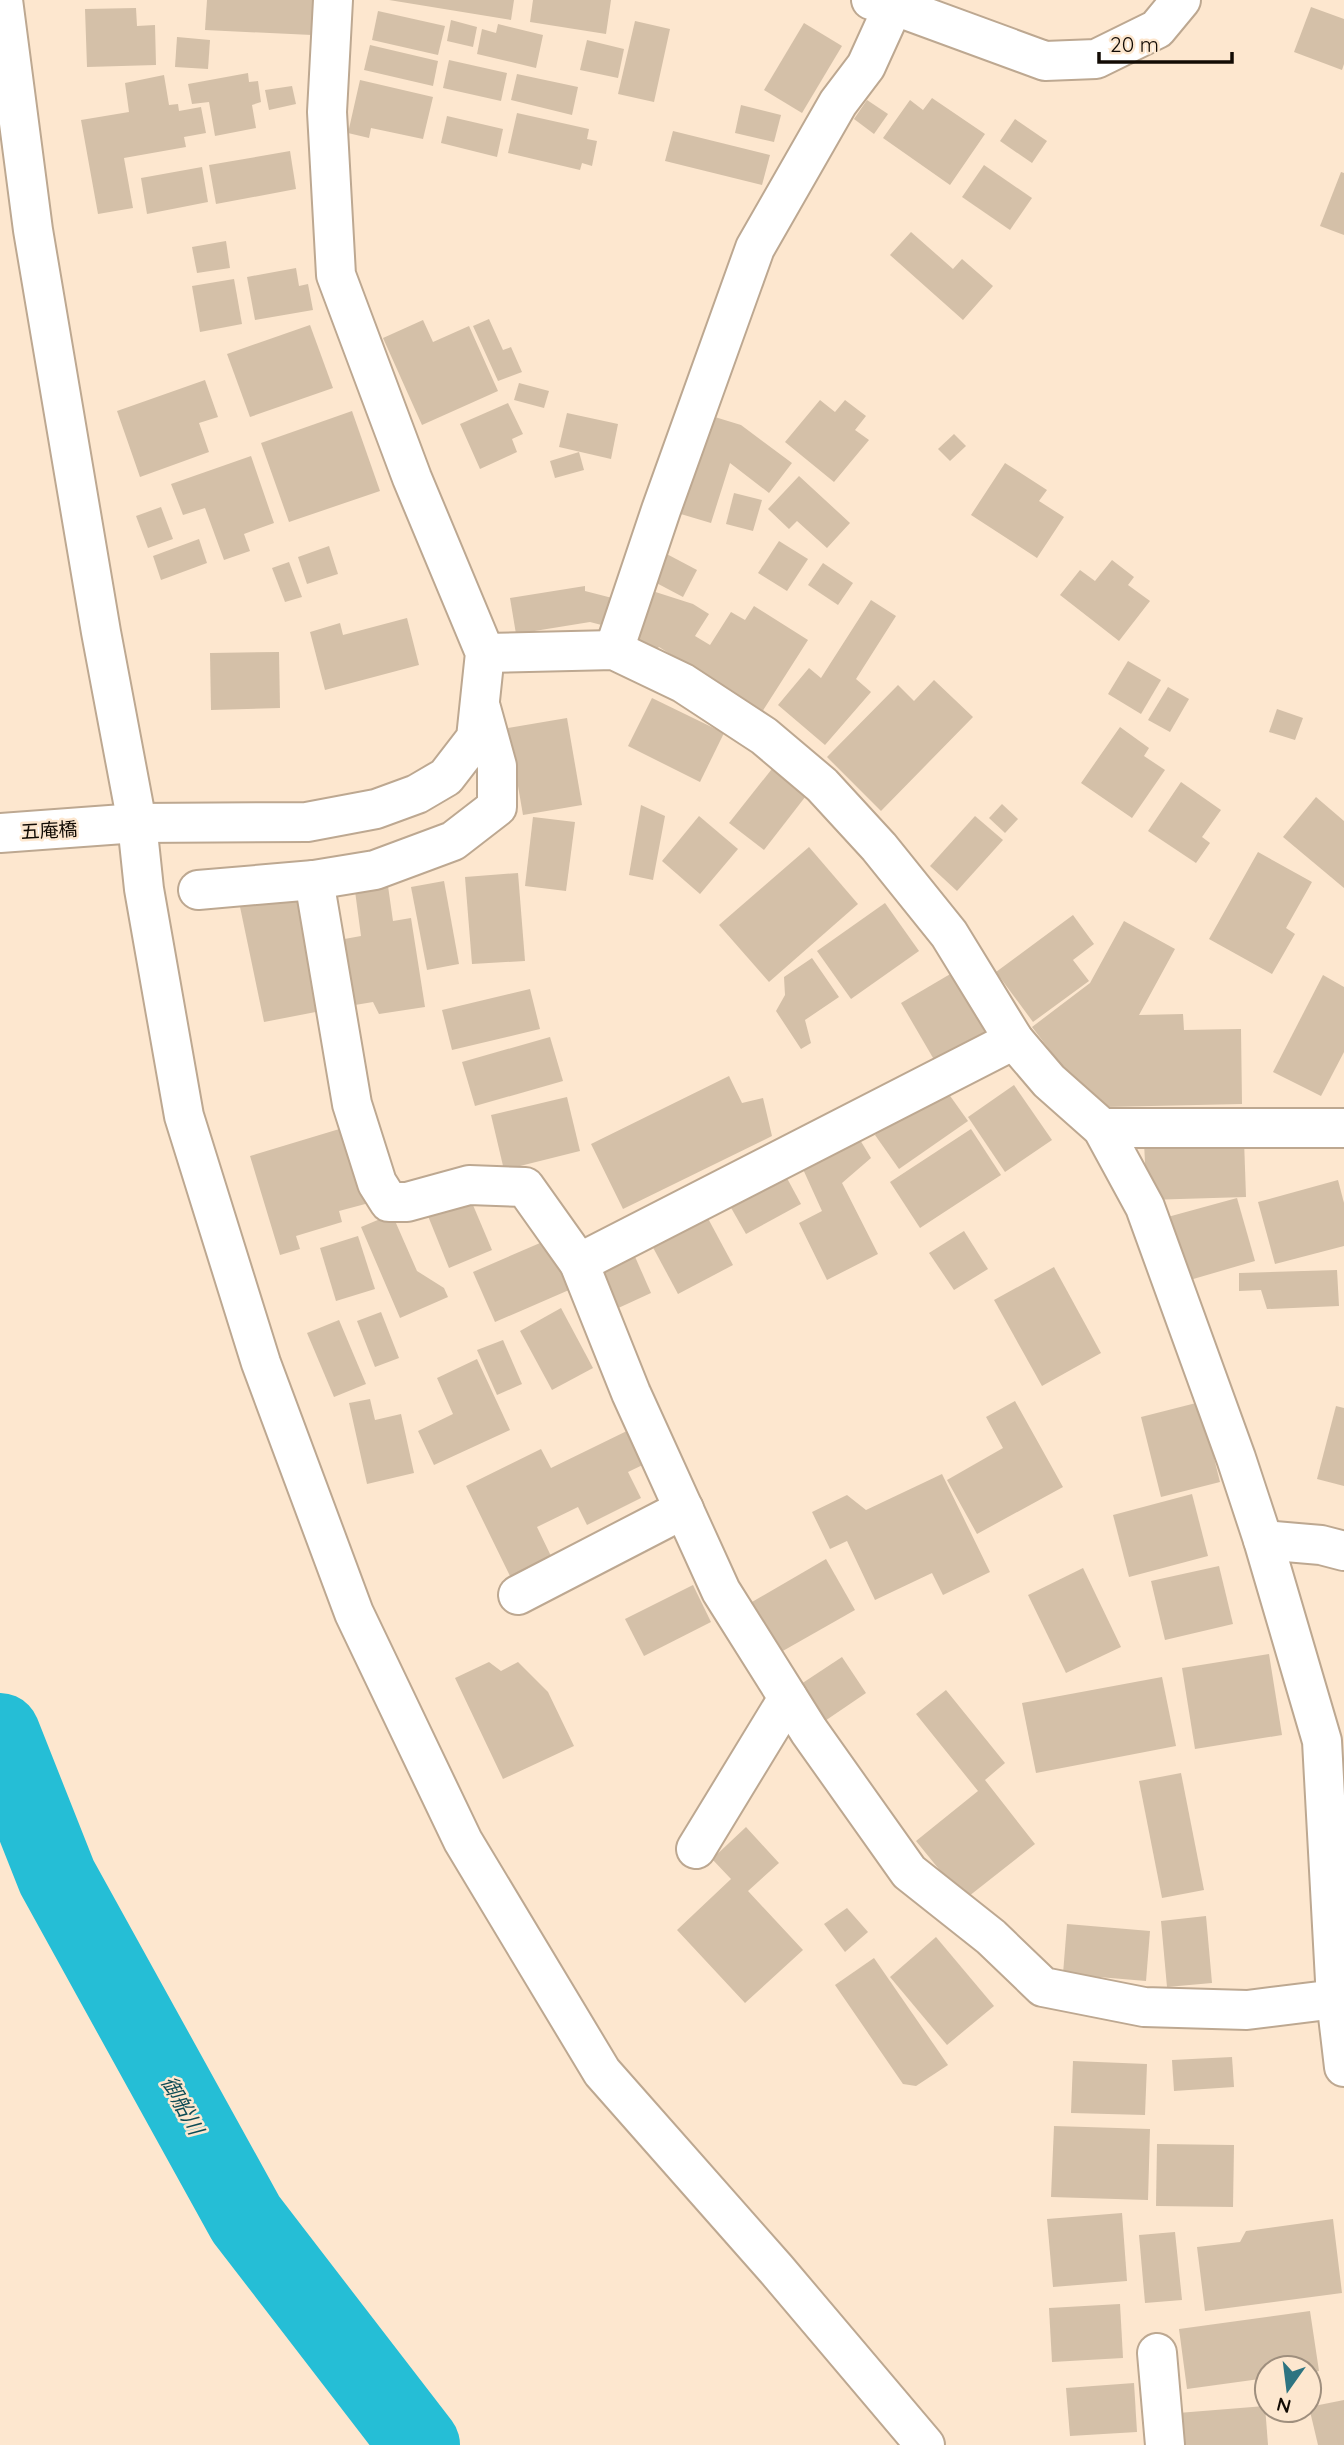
<svg xmlns="http://www.w3.org/2000/svg" width="1344" height="2445" viewBox="0 0 1344 2445" font-family="Quicksand,'Noto Sans JP',sans-serif">
<rect width="100%" height="100%" fill="#fde7cf"/>
<g fill="none" stroke-linecap="round" stroke-linejoin="round">
<polyline stroke="#25bed6" stroke-width="80" points="0,1733 57,1877 246,2219 420,2445"/>
</g>
<g fill="#d4c0a8">
<polygon points="207,0 314,0 312,35 205,30"/>
<polygon points="389,0 514,0 511,20"/>
<polygon points="533,0 611,0 606,34 530,22"/>
<polygon points="1311,7 1344,19 1344,64 1342,70 1294,52"/>
<polygon points="136,8 137,26 155,25 156,65 87,67 85,9"/>
<polygon points="378,11 445,26 438,55 372,40"/>
<polygon points="451,20 477,27 473,47 447,41"/>
<polygon points="635,21 670,29 654,102 618,94"/>
<polygon points="804,23 842,46 802,113 764,90"/>
<polygon points="498,24 543,35 536,68 477,54 482,29 496,33"/>
<polygon points="177,37 210,40 208,69 175,67"/>
<polygon points="587,40 624,49 618,78 580,70"/>
<polygon points="370,45 438,61 433,86 364,70"/>
<polygon points="449,60 507,73 501,101 443,88"/>
<polygon points="248,73 249,82 258,81 261,102 252,105 256,128 215,136 209,102 192,104 188,84"/>
<polygon points="517,74 578,87 572,115 511,100"/>
<polygon points="164,75 169,105 178,104 179,111 201,107 206,133 184,137 186,147 124,158 133,208 98,214 81,120 129,112 125,83"/>
<polygon points="360,80 433,97 423,139 371,128 369,138 348,133"/>
<polygon points="292,86 296,104 269,110 265,90"/>
<polygon points="932,98 985,134 950,185 883,138 910,100 923,110"/>
<polygon points="867,100 888,114 874,134 854,119"/>
<polygon points="741,105 781,115 774,142 735,133"/>
<polygon points="517,113 589,129 587,139 597,141 592,166 582,163 580,170 508,153"/>
<polygon points="447,116 503,129 497,157 441,143"/>
<polygon points="1015,119 1047,141 1032,163 1000,141"/>
<polygon points="673,131 770,155 762,185 665,161"/>
<polygon points="290,151 296,189 216,204 209,165"/>
<polygon points="984,165 1032,198 1010,230 962,197"/>
<polygon points="202,167 208,202 147,214 141,178"/>
<polygon points="1341,172 1344,173 1344,235 1320,226"/>
<polygon points="911,232 953,269 962,259 993,286 963,320 890,255"/>
<polygon points="226,241 230,268 197,273 192,247"/>
<polygon points="296,268 299,286 308,284 313,310 255,320 247,277"/>
<polygon points="234,279 242,324 200,332 192,286"/>
<polygon points="489,319 503,350 511,347 522,372 498,381 473,326"/>
<polygon points="423,320 433,342 469,326 498,391 422,425 383,338"/>
<polygon points="310,325 333,388 250,417 227,354"/>
<polygon points="205,380 218,417 199,423 209,452 140,477 117,411"/>
<polygon points="519,383 549,391 544,408 514,400"/>
<polygon points="820,400 835,412 845,400 866,416 855,430 869,440 834,482 785,442"/>
<polygon points="508,403 523,434 512,439 517,452 480,469 460,424"/>
<polygon points="352,411 380,491 289,522 261,443"/>
<polygon points="567,413 618,424 611,459 559,447"/>
<polygon points="705,414 741,425 792,463 769,493 730,463 711,523 674,512"/>
<polygon points="954,434 966,446 950,461 938,449"/>
<polygon points="579,452 584,470 555,478 550,461"/>
<polygon points="251,456 274,523 244,534 250,551 224,560 205,508 183,515 171,484"/>
<polygon points="1005,463 1047,490 1039,501 1064,517 1037,558 971,515"/>
<polygon points="799,476 850,523 827,548 797,521 789,529 768,509"/>
<polygon points="734,493 762,500 753,531 726,524"/>
<polygon points="161,507 173,539 148,548 136,516"/>
<polygon points="199,539 207,563 161,580 153,556"/>
<polygon points="779,541 808,559 787,591 758,573"/>
<polygon points="329,546 338,574 307,584 298,557"/>
<polygon points="661,551 697,570 683,597 647,578"/>
<polygon points="1112,560 1134,577 1128,585 1150,601 1119,641 1060,595 1080,570 1095,581"/>
<polygon points="289,562 302,597 285,602 272,568"/>
<polygon points="823,563 853,583 838,605 808,585"/>
<polygon points="585,586 585,591 620,600 613,628 590,622 516,634 510,598"/>
<polygon points="643,588 693,604 709,614 695,636 710,645 731,612 745,620 754,606 808,640 762,712 659,647 653,652 627,636"/>
<polygon points="871,600 896,616 856,679 871,692 825,745 778,705 809,668 821,678"/>
<polygon points="407,618 419,665 325,690 310,632 340,623 343,635"/>
<polygon points="279,652 280,708 211,710 210,653"/>
<polygon points="1128,661 1161,680 1141,714 1108,694"/>
<polygon points="934,680 973,717 881,811 827,757 898,685 914,701"/>
<polygon points="1168,687 1189,699 1170,732 1148,720"/>
<polygon points="652,698 724,733 700,782 628,746"/>
<polygon points="1277,709 1303,718 1295,740 1269,732"/>
<polygon points="567,718 582,805 523,815 508,728"/>
<polygon points="1120,727 1149,748 1144,756 1165,770 1132,818 1081,783"/>
<polygon points="775,765 809,792 764,850 729,823"/>
<polygon points="1181,782 1221,810 1202,837 1210,843 1196,863 1148,831"/>
<polygon points="1316,797 1344,821 1344,888 1283,837"/>
<polygon points="1002,804 1018,819 1005,833 989,818"/>
<polygon points="641,805 665,816 653,880 629,875"/>
<polygon points="699,816 738,849 700,894 662,861"/>
<polygon points="975,816 1003,840 957,891 930,866"/>
<polygon points="533,817 575,822 566,891 525,886"/>
<polygon points="809,847 858,904 769,982 719,925"/>
<polygon points="1258,852 1312,882 1286,928 1295,934 1272,974 1209,939"/>
<polygon points="518,873 525,961 472,964 465,877"/>
<polygon points="444,881 459,964 427,970 411,887"/>
<polygon points="388,886 393,921 411,918 425,1007 379,1014 373,1002 349,1006 339,940 361,936 355,891"/>
<polygon points="301,889 326,1010 264,1022 239,902"/>
<polygon points="885,903 919,951 851,999 817,951"/>
<polygon points="1073,915 1094,944 1073,960 1089,981 1033,1022 996,972"/>
<polygon points="1124,921 1175,949 1139,1015 1183,1014 1184,1030 1241,1029 1242,1104 1106,1107 1079,1088 1032,1027 1090,983"/>
<polygon points="812,958 839,997 805,1020 811,1043 801,1049 776,1011 785,995 784,977"/>
<polygon points="952,973 987,1034 936,1063 901,1003"/>
<polygon points="1323,975 1344,987 1344,1052 1321,1096 1273,1072"/>
<polygon points="530,989 540,1029 452,1050 442,1010"/>
<polygon points="550,1037 563,1081 475,1106 462,1062"/>
<polygon points="729,1076 742,1103 763,1098 772,1136 623,1209 591,1144"/>
<polygon points="1014,1085 1052,1140 1005,1172 968,1117"/>
<polygon points="943,1086 968,1121 899,1169 875,1135"/>
<polygon points="567,1097 580,1151 504,1170 491,1115"/>
<polygon points="346,1127 369,1203 339,1211 342,1222 296,1236 300,1249 280,1255 250,1156"/>
<polygon points="971,1129 1001,1175 920,1228 890,1182"/>
<polygon points="854,1130 871,1158 842,1183 878,1254 827,1280 799,1223 822,1211 797,1156"/>
<polygon points="1244,1140 1246,1197 1147,1200 1144,1143"/>
<polygon points="782,1169 801,1204 746,1234 726,1199"/>
<polygon points="1338,1180 1344,1203 1344,1246 1275,1264 1258,1202"/>
<polygon points="470,1198 492,1250 449,1268 428,1216"/>
<polygon points="1237,1198 1255,1261 1183,1282 1164,1218"/>
<polygon points="704,1211 733,1265 678,1294 649,1240"/>
<polygon points="392,1214 417,1271 444,1288 448,1297 400,1318 361,1227"/>
<polygon points="964,1231 988,1269 954,1290 929,1253"/>
<polygon points="358,1236 375,1289 336,1301 320,1248"/>
<polygon points="547,1240 569,1290 495,1322 473,1272"/>
<polygon points="632,1250 651,1293 614,1310 594,1267"/>
<polygon points="1054,1267 1101,1353 1042,1386 994,1300"/>
<polygon points="1337,1270 1339,1306 1267,1309 1261,1290 1239,1291 1239,1273"/>
<polygon points="561,1308 593,1368 552,1390 520,1331"/>
<polygon points="381,1312 399,1358 375,1367 357,1321"/>
<polygon points="339,1320 366,1384 334,1397 307,1333"/>
<polygon points="503,1340 522,1384 497,1395 477,1350"/>
<polygon points="477,1359 510,1430 434,1465 418,1431 453,1414 437,1378"/>
<polygon points="370,1399 375,1420 401,1414 414,1473 367,1484 349,1403"/>
<polygon points="1015,1401 1063,1487 977,1534 947,1480 1003,1448 986,1417"/>
<polygon points="1200,1402 1220,1482 1161,1497 1141,1417"/>
<polygon points="1336,1406 1344,1408 1344,1486 1317,1479"/>
<polygon points="635,1427 653,1460 628,1472 641,1498 587,1525 578,1507 537,1527 551,1556 510,1576 466,1486 541,1449 551,1468"/>
<polygon points="942,1474 990,1572 943,1595 932,1573 875,1600 847,1541 830,1549 812,1512 847,1495 866,1510"/>
<polygon points="1192,1494 1208,1556 1129,1577 1113,1515"/>
<polygon points="826,1559 855,1610 781,1652 752,1602"/>
<polygon points="1219,1566 1233,1624 1165,1640 1151,1581"/>
<polygon points="1083,1568 1121,1647 1066,1673 1028,1595"/>
<polygon points="693,1585 711,1622 644,1656 625,1619"/>
<polygon points="1269,1654 1282,1735 1195,1749 1182,1668"/>
<polygon points="842,1657 866,1693 819,1725 795,1688"/>
<polygon points="489,1662 501,1671 518,1662 548,1692 574,1746 503,1779 455,1678"/>
<polygon points="1162,1677 1176,1746 1036,1773 1022,1703"/>
<polygon points="946,1690 1005,1763 985,1780 1035,1844 964,1900 916,1841 978,1791 916,1714"/>
<polygon points="1181,1773 1204,1890 1162,1898 1139,1781"/>
<polygon points="746,1827 779,1863 748,1891 803,1950 745,2003 677,1930 731,1879 712,1859"/>
<polygon points="847,1908 868,1932 845,1952 824,1924"/>
<polygon points="1206,1916 1212,1983 1167,1987 1161,1921"/>
<polygon points="1067,1924 1150,1931 1146,1981 1063,1974"/>
<polygon points="936,1937 994,2006 947,2045 890,1977"/>
<polygon points="874,1958 948,2065 916,2086 903,2084 835,1985"/>
<polygon points="1232,2057 1234,2087 1174,2091 1172,2060"/>
<polygon points="1073,2061 1147,2064 1145,2115 1071,2113"/>
<polygon points="1054,2126 1150,2129 1148,2200 1051,2197"/>
<polygon points="1157,2144 1234,2145 1233,2207 1156,2206"/>
<polygon points="1122,2213 1127,2281 1053,2287 1047,2219"/>
<polygon points="1333,2219 1342,2293 1205,2311 1197,2247 1240,2242 1246,2231"/>
<polygon points="1175,2232 1182,2300 1145,2303 1139,2235"/>
<polygon points="1120,2304 1123,2358 1052,2362 1049,2308"/>
<polygon points="1310,2311 1319,2371 1309,2373 1309,2368 1267,2368 1267,2378 1187,2389 1179,2329"/>
<polygon points="1134,2383 1137,2432 1070,2436 1066,2388"/>
<polygon points="1344,2400 1344,2445 1318,2445 1309,2407"/>
<polygon points="1265,2406 1268,2445 1181,2445 1178,2413"/>
</g>
<g fill="none" stroke-linecap="round" stroke-linejoin="round">
<defs>
<g id="minor">
<polyline points="3,0 33,230 101,632 137,823 144,889 184,1116 261,1363 354,1613 463,1841 602,2072 776,2269 925,2445"/>
<polyline points="871,0 895,6 1045,61 1096,59 1157,29 1181,0"/>
<polyline points="614,650 661,510 755,248 838,103 866,66 896,0"/>
<polyline points="485,653 614,650 683,683 764,736 822,785 879,847 949,934 1014,1040 1049,1081 1102,1128 1145,1207 1236,1458 1263,1540 1322,1741 1336,1999 1344,2067"/>
<polyline points="0,833 137,823 307,822 376,809 417,794 446,777 476,738 485,653 412,478 336,275 327,112 333,0"/>
<polyline points="314,880 352,1104 377,1183 389,1202 407,1202 469,1185 525,1187 579,1263 631,1393 721,1591 809,1731 909,1872 991,1937 1043,1987 1144,2007 1247,2010 1336,1999"/>
<polyline points="198,890 314,880 375,870 453,841 497,807 497,766 481,708"/>
<polyline points="1102,1128 1344,1128"/>
<polyline points="579,1263 1014,1040"/>
<polyline points="1263,1540 1321,1545 1344,1551"/>
<polyline points="518,1595 684,1509"/>
<polyline points="696,1849 788,1698"/>
<polyline points="1157,2353 1165,2445"/>
</g>
</defs>
<use href="#minor" stroke="#bda891" stroke-width="42"/>
<use href="#minor" stroke="#fff" stroke-width="38"/>
</g>
<g text-anchor="middle" dominant-baseline="central" stroke-width="5" stroke-linejoin="round" paint-order="stroke">
<g font-size="19" fill="#120b04" stroke="#fde7cf">
<text transform="translate(49 830) rotate(-3)">五庵橋</text>
</g>
<g font-size="21" font-style="italic" fill="#0d4b55" stroke="#fde7cf">
<text transform="translate(183 2105) rotate(61)">御船川</text>
</g>
</g>
<g transform="translate(1288 2389) rotate(194)"><circle r="33" fill="#fde7cf" stroke="#9f8f7e" stroke-width="2"/>
<path d="M0-5L12 26L0 18L-12 26Z" fill="#2e7481"/>
<text y="-10" font-size="19" font-weight="bold" text-anchor="middle" fill="#120b04">N</text>
</g>
<path d="M1099 52v10h133v-10" fill="none" stroke="#120b04" stroke-width="3.5"/>
<text x="1110" y="52" font-size="21" fill="#120b04" stroke="#fde7cf" stroke-width="5" paint-order="stroke">20 m</text>
</svg>
